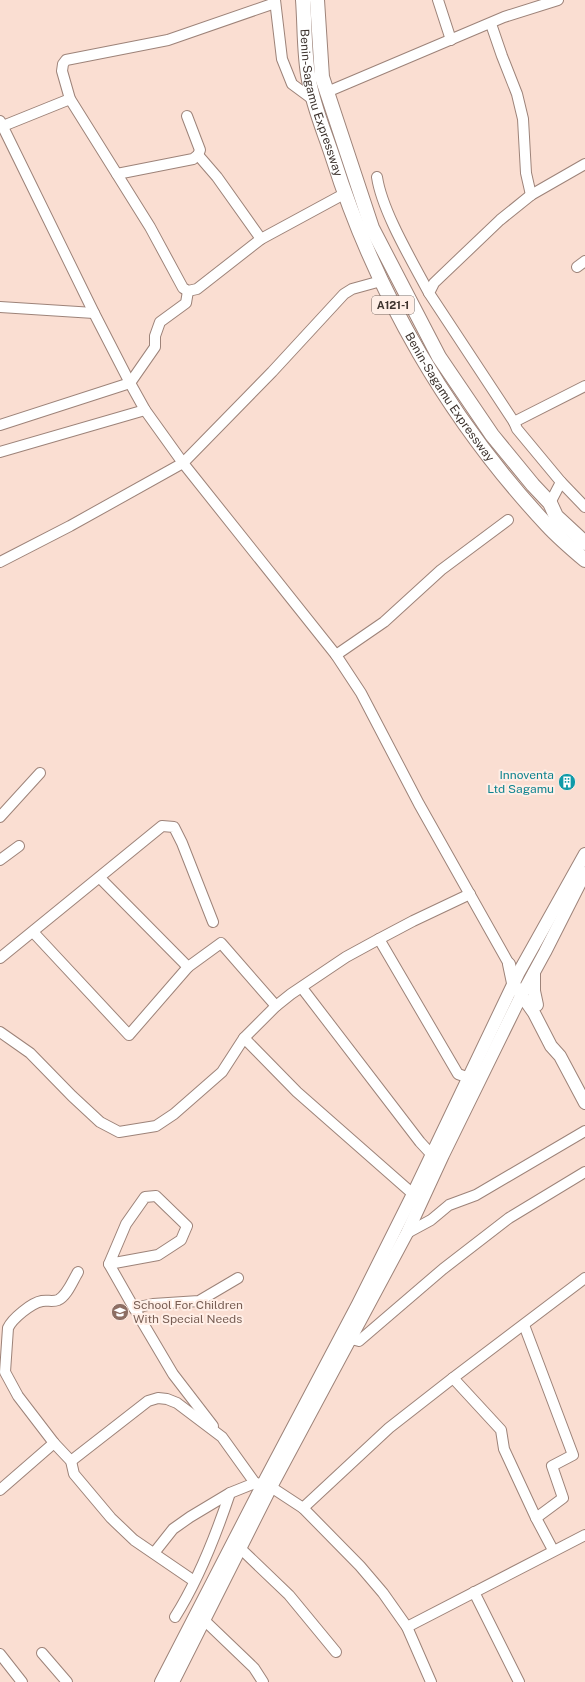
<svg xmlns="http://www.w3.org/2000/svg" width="585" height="1682" viewBox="0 0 585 1682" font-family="'Public Sans',sans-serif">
<rect width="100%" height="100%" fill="#faded2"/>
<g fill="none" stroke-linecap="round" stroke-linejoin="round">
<defs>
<g id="minor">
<polyline points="275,0 282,59 292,84 315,101"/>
<polyline points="438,0 451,40"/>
<polyline points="275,3 168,40 66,60 63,64 62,71 70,99 150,227 183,288 188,291 197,289 261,239 344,194"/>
<polyline points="491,24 502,56 517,94 523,119 526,173 531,195"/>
<polyline points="327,92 504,17 558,0"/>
<polyline points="0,121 94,313 130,383 145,410 183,463 336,655 361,693 419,804 509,964"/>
<polyline points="3,126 70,99"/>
<polyline points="198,155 217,177 261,239"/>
<polyline points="585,164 531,195 500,220 434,283 429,293 514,422 517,429 561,482 585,507"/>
<polyline points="117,174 193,159 198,155 200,150 187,116"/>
<path d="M377 177C382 211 412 261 429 293"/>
<polyline points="577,267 585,261"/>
<polyline points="0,307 94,313"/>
<polyline points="514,422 585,386"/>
<polyline points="0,425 130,383 155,347 155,336 160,322 186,303 188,291"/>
<polyline points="0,452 145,410"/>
<polyline points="550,503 561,482"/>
<polyline points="0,562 70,526 183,463 272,372 344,294 352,289 381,281"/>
<polyline points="336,655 384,622 441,570 508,520"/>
<polyline points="0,817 40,773"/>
<polyline points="0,860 19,846"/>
<polyline points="100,878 188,967 221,943 276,1006"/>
<polyline points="33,932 129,1035 188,967"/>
<polyline points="379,939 458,1074 469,1078"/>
<polyline points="0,958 162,826 174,827 182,843 213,922"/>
<polyline points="302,988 420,1142 432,1155"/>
<polyline points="0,1032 30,1053 72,1096 100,1122 119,1132 156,1126 174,1114 222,1072 244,1038 276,1006 291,994 346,957 379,939 413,921 470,894"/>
<polyline points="244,1038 297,1092 413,1194"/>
<polygon points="156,1196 187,1226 181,1240 158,1255 109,1264 126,1224 145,1197"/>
<polyline points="407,1233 431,1220 449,1205 476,1195 585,1131"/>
<polyline points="109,1264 134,1308 153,1304 199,1301 238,1278"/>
<path d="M78 1272C73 1280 67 1296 58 1300 53 1302 47 1300 42 1301 31 1303 12 1319 8 1328L5 1372 18 1396 54 1443 71 1461 74 1474 111 1518 134 1540 194 1581"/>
<polyline points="134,1308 173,1374 213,1426"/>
<polyline points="524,1325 573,1455 552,1466 563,1498 536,1518"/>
<polyline points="351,1339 359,1341 443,1269 509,1218 585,1172"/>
<polyline points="453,1378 501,1430 504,1449 536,1518 553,1550"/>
<polyline points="71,1461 148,1401 158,1398 167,1399 177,1403 222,1437 255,1483"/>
<polyline points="271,1487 303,1508 360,1566 383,1593 407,1627 431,1682"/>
<polyline points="0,1490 54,1443"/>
<polyline points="303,1508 389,1428 453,1378 585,1278"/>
<polyline points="241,1549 289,1595 336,1652"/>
<polyline points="154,1553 173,1529 190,1517 230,1493 255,1483 261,1484"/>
<polyline points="474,1592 519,1682"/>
<path d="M175 1617C199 1579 216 1535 230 1493"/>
<polyline points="204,1620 254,1668 263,1682"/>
<polyline points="407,1627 585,1535"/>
<polyline points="42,1653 67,1682"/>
<polyline points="0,1654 22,1682"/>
</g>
<g id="major">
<polyline points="509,964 513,983 534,1013 551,1046 560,1056 585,1103"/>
<polyline points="534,973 534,991 537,1005"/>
<polyline points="161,1682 263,1484 358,1304 413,1194 519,972 585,854"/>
<polyline points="173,1682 271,1487 407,1233 443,1155 521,996 545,952 585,873"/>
</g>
<g id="highway">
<path id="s1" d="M303 0C305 26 304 55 309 80 313 106 325 133 333 158 376 294 449 420 547 525 559 538 572 549 585 560"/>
<polyline points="317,0 322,77 372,228 439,357 492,435 533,485 550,503 556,516 585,543"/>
</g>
</defs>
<use href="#minor" stroke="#9d8379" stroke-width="12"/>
<use href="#major" stroke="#9d8379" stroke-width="14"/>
<use href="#highway" stroke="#9d8379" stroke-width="16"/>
<use href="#minor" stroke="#fff" stroke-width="10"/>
<use href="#major" stroke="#fff" stroke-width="12"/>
<use href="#highway" stroke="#fff" stroke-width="14"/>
</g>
<defs>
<symbol id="building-disc" viewBox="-11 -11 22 22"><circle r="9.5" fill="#0f9aa8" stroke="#ffeee6"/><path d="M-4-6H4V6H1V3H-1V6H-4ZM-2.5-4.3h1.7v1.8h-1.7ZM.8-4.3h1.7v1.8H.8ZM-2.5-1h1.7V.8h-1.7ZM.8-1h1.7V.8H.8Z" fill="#fff"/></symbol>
<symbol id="school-disc" viewBox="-11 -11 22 22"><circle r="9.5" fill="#8d6e63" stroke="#ffeee6"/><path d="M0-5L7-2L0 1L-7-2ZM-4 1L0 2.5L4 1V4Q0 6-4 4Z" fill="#fff"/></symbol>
</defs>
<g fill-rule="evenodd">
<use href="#building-disc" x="557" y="772" width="20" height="20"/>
<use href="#school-disc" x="110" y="1302" width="20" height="20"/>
</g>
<g text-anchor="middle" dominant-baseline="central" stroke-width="4" stroke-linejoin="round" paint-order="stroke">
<rect fill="#ffeee6" stroke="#776b65" stroke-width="1" x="372" y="296" width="42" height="18" rx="3"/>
<g font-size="11" font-weight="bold" fill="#3d332e">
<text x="393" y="305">A121-1</text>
</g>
<g font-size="12" fill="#3d332e" stroke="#ffeee6">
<text stroke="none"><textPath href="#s1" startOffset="105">Benin-Sagamu Expressway</textPath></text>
<text stroke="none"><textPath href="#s1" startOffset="429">Benin-Sagamu Expressway</textPath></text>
</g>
<g font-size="12" fill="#0d838f" stroke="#ffeee6" text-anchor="end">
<text x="554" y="775">Innoventa<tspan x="554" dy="14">Ltd Sagamu</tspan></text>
</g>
<g font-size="12" fill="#785e54" stroke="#ffeee6" text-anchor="start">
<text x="133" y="1305">School For Children<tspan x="133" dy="14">With Special Needs</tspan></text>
</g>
</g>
</svg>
